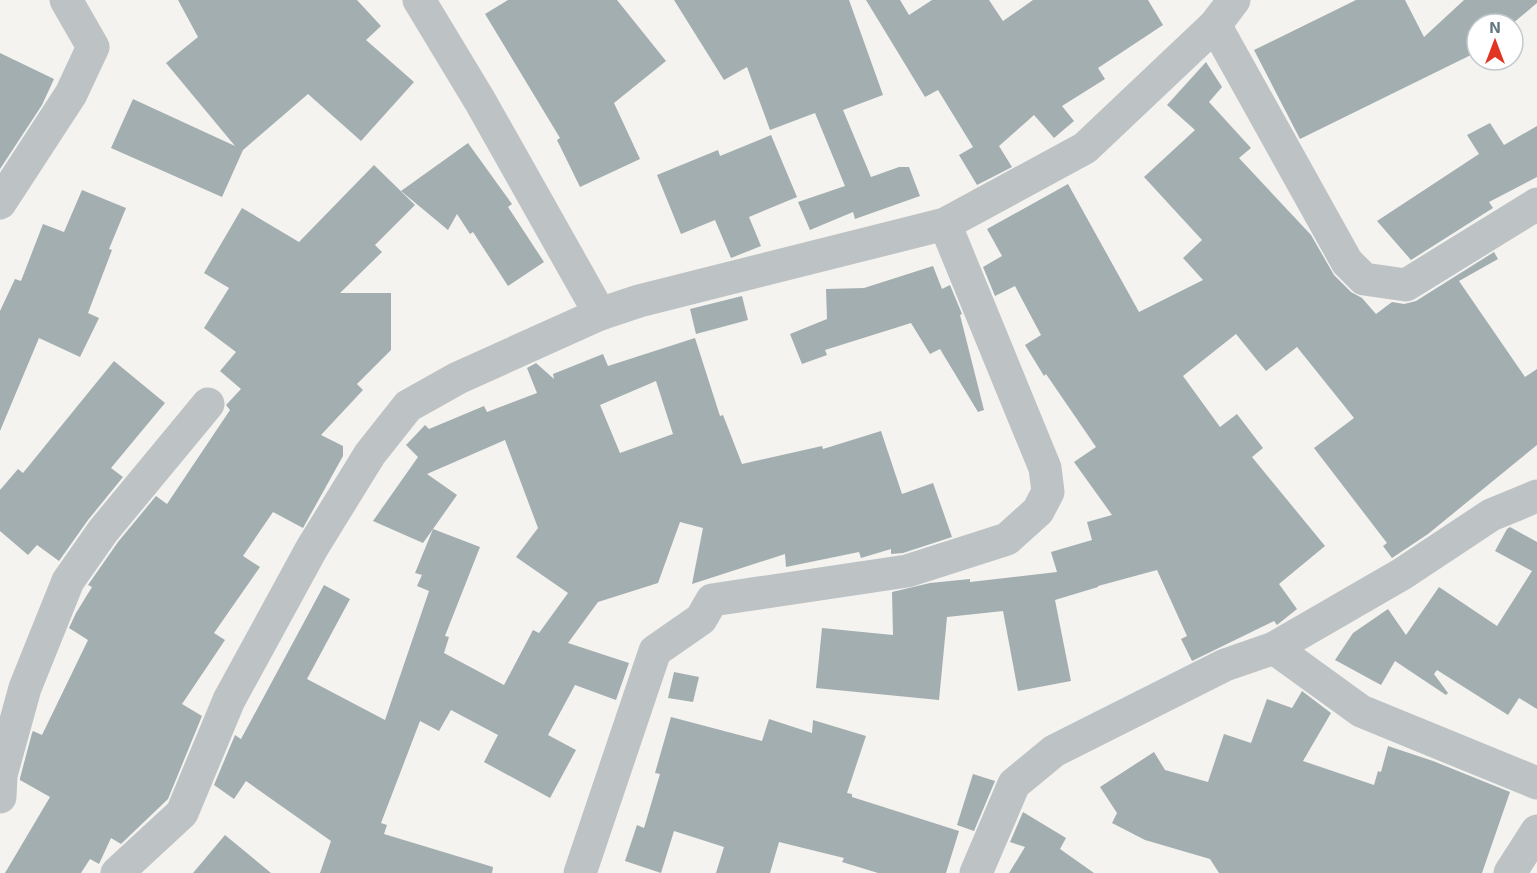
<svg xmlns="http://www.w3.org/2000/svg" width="1537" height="873" viewBox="0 0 1537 873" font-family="'Exo 2',sans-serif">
<rect width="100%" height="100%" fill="#f4f3ef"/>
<g fill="#a3aeb1" fill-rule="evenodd">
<polygon points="178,0 357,0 381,26 366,40 414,82 361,141 308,94 243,150 222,197 111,148 133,99 235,146 166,63 198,37"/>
<polygon points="508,0 617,0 666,61 614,103 640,159 580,187 557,140 560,138 485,14"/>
<polygon points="674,0 849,0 883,95 843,110 871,177 899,167 909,167 920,196 855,219 853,212 810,230 798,202 845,186 815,113 770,130 747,67 724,80"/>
<polygon points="866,0 900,0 909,15 932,0 989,0 1003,21 1033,0 1148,0 1163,25 1098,68 1105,79 1062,106 1074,121 1054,138 1034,115 999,146 1012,167 977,185 959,155 973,147 938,90 925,97"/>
<polygon points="1356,0 1405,0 1424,37 1464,0 1537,0 1537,3 1512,24 1477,24 1477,52 1300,139 1254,50"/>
<polygon points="0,53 54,79 42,105 0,169"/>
<polygon points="1206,62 1222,87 1209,102 1251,148 1239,158 1311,235 1334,275 1351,292 1362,298 1376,314 1392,302 1404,304 1416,301 1494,252 1498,259 1459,281 1525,377 1537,369 1537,445 1428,534 1392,558 1383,546 1387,543 1314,448 1354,418 1297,347 1266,371 1236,334 1183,376 1220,427 1237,414 1263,448 1252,457 1325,546 1279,584 1297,609 1277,625 1274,621 1192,661 1181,639 1187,636 1157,570 1098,586 1098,587 1055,600 1071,681 1018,691 1003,611 947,617 939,700 816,688 822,628 893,635 892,592 930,583 970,579 970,582 1057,572 1051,552 1092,540 1087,522 1112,515 1074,462 1096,447 1046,374 1044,376 1025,345 1041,335 1015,286 995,296 983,267 1002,256 987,229 1068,184 1139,312 1203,280 1183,258 1202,240 1144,177 1195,130 1167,105"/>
<polygon points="1490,123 1504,145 1537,126 1537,177 1489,202 1493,208 1411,260 1377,221 1479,154 1467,135"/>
<polygon points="771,135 797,197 749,217 761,246 731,258 715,220 681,234 657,175 718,150 720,156"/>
<polygon points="468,143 512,204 508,207 544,262 508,286 473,232 470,234 457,214 448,230 401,191"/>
<polygon points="374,165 415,205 375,245 382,252 340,293 391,293 391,350 357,384 363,390 321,435 343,446 343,456 303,528 273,512 243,556 260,567 214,633 225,640 182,704 202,716 168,799 121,844 111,838 99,864 90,859 81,873 5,873 50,797 20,780 20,778 32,733 33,731 42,735 88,640 69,628 76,613 92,587 88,585 118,542 156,496 167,504 230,410 226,405 241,389 220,371 236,352 204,328 229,288 204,273 242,208 299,242"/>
<polygon points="82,190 126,208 109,249 112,250 88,313 99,318 80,357 39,338 0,431 0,311 15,279 21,281 43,224 64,232"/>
<polygon points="933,266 942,289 950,285 962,314 960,315 984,410 978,412 940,349 930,354 911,323 825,350 827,355 802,364 790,334 827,319 826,289 864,288"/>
<polygon points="742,296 748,320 696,334 690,309"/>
<path d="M695 338 720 416 723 415 742 464 822 446 823 449 881 431 902 494 933 483 952 537 903 553 891 554V549L861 558 859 552 786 567 785 554 692 584 703 528 680 522 658 583 598 602 568 643 629 663 616 700 575 685 548 735 576 750 550 798 484 762 498 735 451 710 439 731 420 721 381 823 387 825 384 834 493 867 492 873H320L331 841 246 781 234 799 214 785 235 735 241 739 324 585 350 599 307 679 385 720 429 591 417 586 422 575 415 573 433 529 423 543 373 521 418 457 406 445 425 425 429 429 484 406 487 412 537 393 527 368 536 363 554 379 553 374 603 354 608 366ZM656 381 673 434 620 453 600 405ZM505 440 538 528 516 557 568 593 539 633 533 630 504 685 444 653 449 637 445 636 480 547 433 529 457 495 427 474Z"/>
<polygon points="114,361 165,403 111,468 123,477 88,520 59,561 37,545 28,555 0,531 0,490 18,469 23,473"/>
<polygon points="1510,527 1537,542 1537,709 1519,698 1508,715 1437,670 1434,674 1448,693 1446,695 1395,661 1381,685 1335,660 1353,633 1388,609 1406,635 1439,587 1497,626 1532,571 1495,551 1507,529"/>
<polygon points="674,672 699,677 693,702 668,698"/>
<polygon points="1302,691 1331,713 1303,761 1374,785 1378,771 1381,772 1388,746 1433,761 1510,792 1482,873 1219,873 1210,859 1145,840 1112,823 1117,813 1100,787 1154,752 1165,770 1208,782 1224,734 1251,743 1267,699 1292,708"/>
<polygon points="671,717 762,741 769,719 812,733 813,720 866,736 847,793 852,794 852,797 959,831 946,873 878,873 842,862 844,858 779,842 770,873 716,873 724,847 674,831 661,873 625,861 637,825 644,828 660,774 655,773"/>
<polygon points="973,774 995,781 974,831 957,825"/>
<polygon points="1023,812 1066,838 1060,849 1094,873 1009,873 1025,847 1010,842"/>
<polygon points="225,835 271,873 193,873"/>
</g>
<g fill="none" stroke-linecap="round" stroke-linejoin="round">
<g stroke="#bdc2c4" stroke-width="33">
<polyline points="419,0 480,101 600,314"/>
<polyline points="1215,25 1347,262 1364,279 1406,285 1537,204"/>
<polyline points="0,203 71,94 93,47 66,0"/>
<polyline points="1274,648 1361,711 1537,783"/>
<polyline points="0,797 1,775 25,688 68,581 103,531 208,404"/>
<polyline points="117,873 182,813 229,700 312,548 370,454 408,406 458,378 600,314 639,301 945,224 1085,148 1215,25 1234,0"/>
<polyline points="580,873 655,651 701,619 712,600 907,571 1007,539 1038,511 1048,492 1045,468 945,224"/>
<polyline points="976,873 1014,784 1054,751 1225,665 1274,648 1402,574 1491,515 1537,496"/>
<polyline points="1510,873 1537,831"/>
</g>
</g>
<g transform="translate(1495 42)"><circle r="28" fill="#ffffff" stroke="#c1c9cd" stroke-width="1.5"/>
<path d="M0-4.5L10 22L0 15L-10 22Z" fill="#e13422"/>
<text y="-9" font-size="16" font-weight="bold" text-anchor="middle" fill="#637781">N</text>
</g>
</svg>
